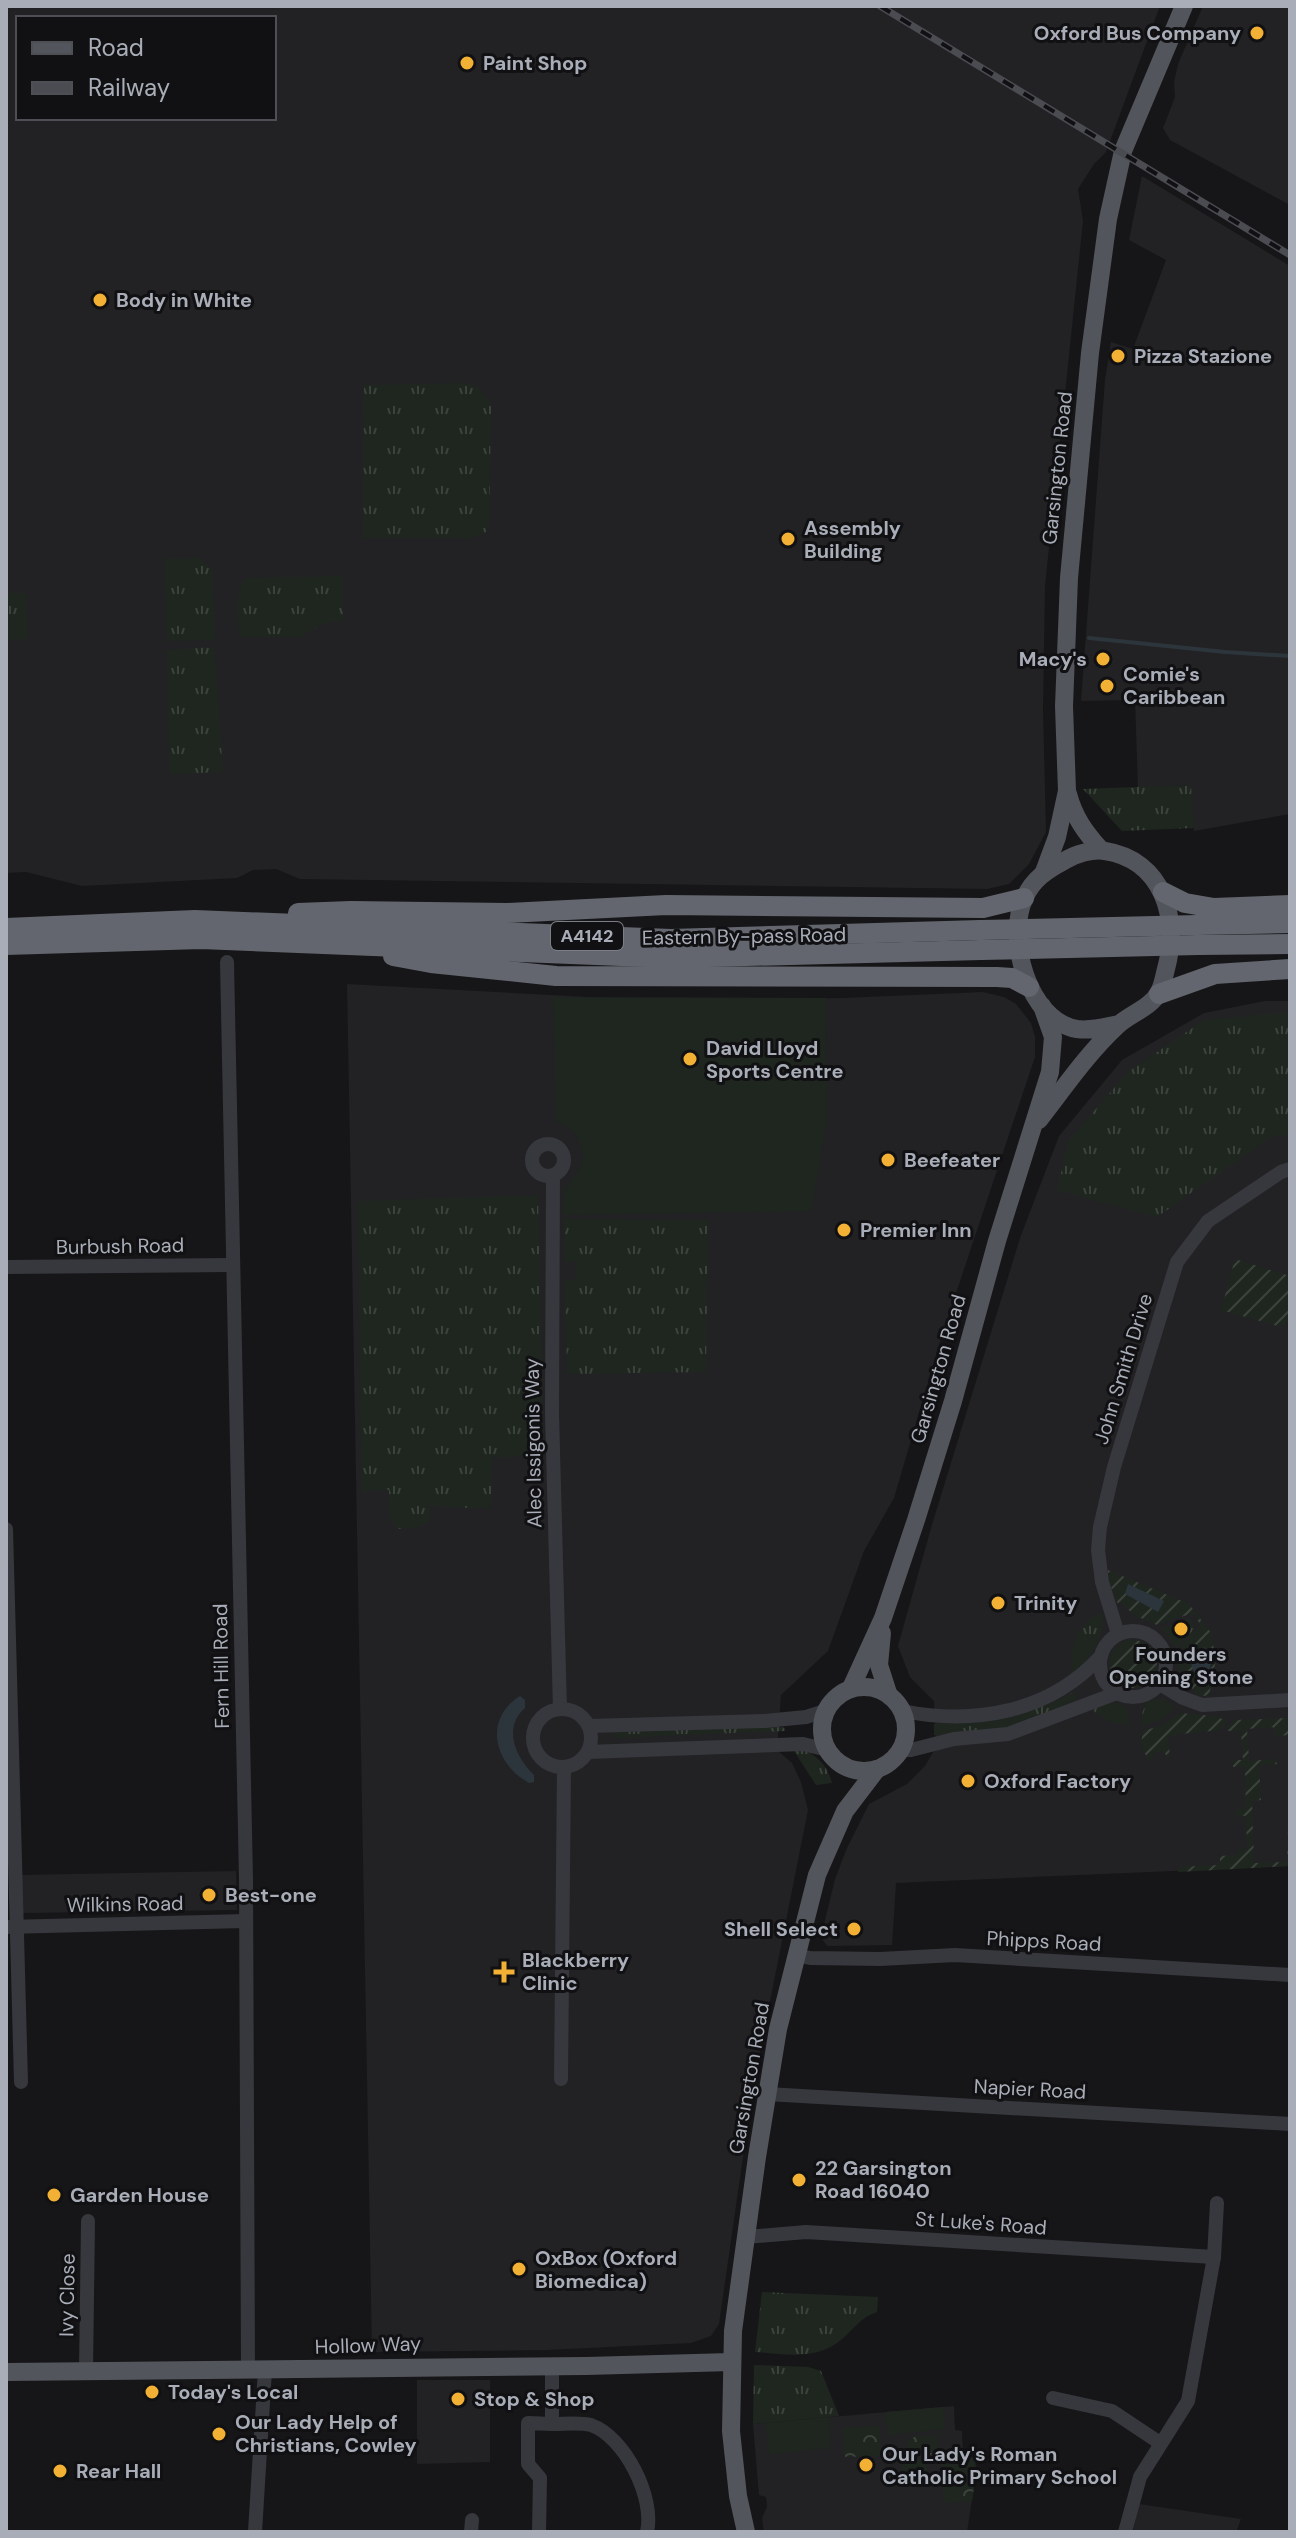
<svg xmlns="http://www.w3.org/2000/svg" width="1296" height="2538" viewBox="0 0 1296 2538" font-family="'DM Sans',sans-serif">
<defs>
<pattern id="grass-tufts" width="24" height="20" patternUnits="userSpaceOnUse" patternTransform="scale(2)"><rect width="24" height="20" fill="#1e261f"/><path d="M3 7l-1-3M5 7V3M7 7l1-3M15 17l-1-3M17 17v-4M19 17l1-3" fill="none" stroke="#3c433d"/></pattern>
<pattern id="park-crowns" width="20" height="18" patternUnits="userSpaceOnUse" patternTransform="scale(2)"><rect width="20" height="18" fill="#1e261f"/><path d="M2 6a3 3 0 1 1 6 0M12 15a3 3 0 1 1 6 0" fill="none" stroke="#3c433d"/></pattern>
<pattern id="garden-furrows" width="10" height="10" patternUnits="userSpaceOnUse" patternTransform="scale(2)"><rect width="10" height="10" fill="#1e261f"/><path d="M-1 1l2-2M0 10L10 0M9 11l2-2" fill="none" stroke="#3c433d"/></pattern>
</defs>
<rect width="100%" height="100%" fill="#161618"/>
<g fill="#222225" fill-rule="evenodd">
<path d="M6 6H1160L1106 152 1094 164 1078 189 1083 221 1045 586 1043 709 1046 832 1029 864 1009 884 987 889 300 879 276 869 253 870 237 878 82 886 26 872 6 873ZM18 18H274V118H18Z"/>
<polygon points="1203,6 1290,6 1290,205 1170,140 1163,128 1175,97 1174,82 1178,64"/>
<polygon points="1142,176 1290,266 1290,814 1194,831 1190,785 1138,788 1135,700 1081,701 1105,380 1111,342 1133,349 1166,260 1129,240"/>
<polygon points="347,984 664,1001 842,998 983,992 1004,997 1016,1004 1031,1023 1035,1037 1035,1057 941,1338 894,1498 864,1551 828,1651 781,1695 777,1750 792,1763 801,1782 808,1810 753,2087 719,2324 711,2336 691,2343 547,2350 372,2352"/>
<polygon points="1265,1001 1290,1001 1290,1866 896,1883 892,1945 827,1946 821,1937 835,1879 847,1848 869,1804 907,1784 925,1766 936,1747 934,1701 910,1677 898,1646 931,1528 1020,1238 1059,1136 1122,1060 1204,1013"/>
<polygon points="236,1871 237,1910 23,1913 19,1875"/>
<polygon points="417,2380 490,2380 490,2462 417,2464"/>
<polygon points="954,2406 955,2430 962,2431 963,2456 975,2458 976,2473 967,2532 764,2532 762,2518 767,2507 766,2497 759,2495 753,2424"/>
<polygon points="1139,2504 1241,2519 1236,2532 1133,2532"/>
</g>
<g fill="url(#grass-tufts)">
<path d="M462 383C477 384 485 393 491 407L489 526 486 532 473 538H363L364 385Z"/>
<polygon points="199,558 211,568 213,574 215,640 167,641 165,559"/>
<path d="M343 576V621L325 623 300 637H239C239 619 233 590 248 578Z"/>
<polygon points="6,593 26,593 27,639 6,640"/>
<polygon points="214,647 223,772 170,774 167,650"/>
<polygon points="1191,785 1194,828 1122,831 1083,789"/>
<polygon points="1290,1012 1290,1134 1271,1137 1157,1217 1057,1190 1069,1140 1128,1072 1204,1020"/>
<polygon points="538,1195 543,1455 492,1458 491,1509 430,1506 429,1522 418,1527 398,1529 390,1519 389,1490 362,1492 358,1201"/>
<polygon points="564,1219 708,1220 706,1372 567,1374 565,1282 576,1278 577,1262 565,1261"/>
<path d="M1102 1613C1104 1638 1090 1659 1072 1675 1070 1652 1076 1620 1102 1613Z"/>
<polygon points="1190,1618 1195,1628 1177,1648 1162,1628"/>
<path d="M1074 1692 1077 1699 1053 1711 1004 1728 934 1735V1724C990 1723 1023 1717 1074 1692Z"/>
<polygon points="1154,1699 1165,1700 1176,1707 1159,1721 1142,1725 1142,1714 1146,1703"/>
<polygon points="1115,1702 1125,1707 1130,1726 1107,1721 1091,1709"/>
<polygon points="784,1727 785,1731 613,1738 613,1732"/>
<path d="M799 1747C816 1755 827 1764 832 1783L816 1785 794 1751Z"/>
<path d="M762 2292 878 2297 877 2312C861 2317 855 2328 842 2339 817 2361 785 2354 755 2352Z"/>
<polygon points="754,2365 808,2367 821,2371 839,2416 753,2424"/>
</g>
<g fill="url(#park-crowns)">
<polygon points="879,2426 881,2456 845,2457 843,2428"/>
<polygon points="918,2435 936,2436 938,2450 929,2456 913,2457 908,2450 907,2441"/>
<polygon points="963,2457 975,2458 976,2473 972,2501 944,2503 942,2461 962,2461"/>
</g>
<g fill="url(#garden-furrows)">
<polygon points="1235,1259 1290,1276 1290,1320 1281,1327 1221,1310"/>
<path d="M1108 1570 1189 1604 1211 1633 1216 1660 1209 1696 1195 1695 1196 1691C1177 1681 1172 1655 1187 1639 1193 1633 1197 1631 1200 1625L1195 1615 1190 1614 1157 1625 1134 1615 1120 1602 1118 1604 1108 1580Z"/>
<circle cx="1133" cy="1664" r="24"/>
<polygon points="1180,1713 1214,1716 1228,1721 1221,1730 1180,1734 1168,1737 1170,1756 1167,1757 1163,1750 1151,1755 1153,1762 1149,1762 1141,1745 1143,1731 1163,1725"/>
<polygon points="1290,1718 1290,1735 1275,1736 1273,1727 1247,1729 1249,1761 1276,1759 1277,1764 1259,1765 1261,1800 1252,1801 1254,1863 1287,1862 1288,1826 1290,1826 1290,1866 1178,1872 1178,1867 1220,1865 1220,1856 1237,1855 1238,1850 1247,1849 1246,1816 1236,1815 1236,1810 1246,1809 1245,1767 1233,1767 1233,1760 1243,1760 1241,1731 1227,1731 1227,1727 1235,1720"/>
</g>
<g fill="#1e261f">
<polygon points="553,997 826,998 827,1120 811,1211 563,1215 564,1192 580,1167 583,1157 581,1146 573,1130 556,1121"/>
<polygon points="943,2407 945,2429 888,2435 885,2412"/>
<polygon points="828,2417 831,2448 769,2454 766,2423"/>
<polygon points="926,2459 929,2480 904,2483 902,2461"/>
</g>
<g fill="#2c353c">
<polygon points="1128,1584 1164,1601 1158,1612 1125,1594"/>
<polygon points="1205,1647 1212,1659 1208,1675 1194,1672 1191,1663 1192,1655"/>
<path d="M520 1696 525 1700V1708C502 1728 516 1758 534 1775V1782L529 1783C494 1764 483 1719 520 1696Z"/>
</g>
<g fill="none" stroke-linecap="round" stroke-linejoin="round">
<polyline stroke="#2c353c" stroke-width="4" points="1089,638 1225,652 1290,656"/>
<g stroke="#37383d" stroke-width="14">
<polyline points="227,962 246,1879 248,2370"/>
<circle cx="548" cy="1160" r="16"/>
<polyline points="553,1177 552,1414 560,1709"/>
<polyline points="6,1267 233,1265"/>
<polyline points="6,1529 21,2082"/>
<circle cx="1133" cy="1664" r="33"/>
<polyline points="1118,1634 1102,1582 1098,1550 1100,1527 1114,1467 1177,1262 1208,1221 1281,1172 1290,1169"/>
<polyline points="1160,1684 1183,1698 1202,1705 1290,1700"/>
<circle cx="562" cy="1738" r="29"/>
<path d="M902 1711C975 1725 1049 1713 1101 1656"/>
<polyline points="589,1726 765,1721 806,1717 825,1711"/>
<polyline points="901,1750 911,1750 954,1739 1008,1734 1117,1693"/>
<polyline points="588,1752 803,1744 828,1750"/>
<polyline points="6,1927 245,1921"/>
<polyline points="796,1955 810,1958 880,1959 955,1955 1290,1975"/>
<polyline points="561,2079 564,1768"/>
<polyline points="767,2094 1290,2124"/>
<polyline points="746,2237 806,2232 1214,2257"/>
<polyline points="86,2371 88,2221"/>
<polyline points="1053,2398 1112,2411 1160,2443"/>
<path d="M552 2424C564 2424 580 2422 591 2425 625 2437 655 2498 647 2532"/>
<polyline points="255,2532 265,2370"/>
<polyline points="471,2532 472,2520"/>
<polyline points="539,2532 540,2478 528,2464 528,2423 552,2424 552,2366"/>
<polyline points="1125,2532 1140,2477 1188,2401 1214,2257 1217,2203"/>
</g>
<g stroke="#53555c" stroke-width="18">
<path d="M1068 794C1074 817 1085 832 1101 850"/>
<polyline points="1044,872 1057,837 1067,791 1064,706 1069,578 1090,353 1108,219 1123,151 1184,6"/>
<path d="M1039 1120C1064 1088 1087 1054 1117 1026 1129 1014 1151 1008 1159 992 1163 985 1164 976 1166 969 1180 918 1163 860 1105 851 1092 849 1075 854 1064 861 1047 870 1033 879 1025 897 1005 937 1028 1021 1077 1029 1092 1031 1104 1027 1119 1024"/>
<polyline points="882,1633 879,1665 888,1693"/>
<circle cx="864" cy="1729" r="42"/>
<polyline points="851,1688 883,1618 916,1520 953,1401 997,1241 1050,1072 1053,1037 1042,1006"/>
<polyline points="6,2372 586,2366 731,2362"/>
<polyline points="746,2532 738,2496 731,2431 733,2331 757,2157 778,2029 817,1875 845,1811 877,1769"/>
</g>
<g stroke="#63666e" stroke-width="20">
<polyline points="1163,892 1185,903 1214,908 1290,905"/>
<polyline points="298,913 351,911 507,913 666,905 983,908 1024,898"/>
<polyline points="1198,925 1290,923"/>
<polyline points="6,928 195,920 671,939 980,930"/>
<polyline points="6,945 201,939 671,958 981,950"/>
<polyline points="1198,945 1290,944"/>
<polyline points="393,956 431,963 556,976 997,977 1012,978 1029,987"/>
<polyline points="1159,994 1215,974 1290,969"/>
</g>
<defs>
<polyline id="rail" points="880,6 1290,255"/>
</defs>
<use href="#rail" stroke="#4a4c52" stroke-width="7"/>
<use href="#rail" stroke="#111113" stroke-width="4" stroke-dasharray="12" stroke-linecap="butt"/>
<g stroke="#63666e" stroke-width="20">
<polyline points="980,930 1198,925"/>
<polyline points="981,950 1198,945"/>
</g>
</g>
<g fill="#f2b134" stroke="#111113" stroke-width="3">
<circle cx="1257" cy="33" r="8"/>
<circle cx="467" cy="63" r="8"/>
<circle cx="100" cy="300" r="8"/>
<circle cx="1118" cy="356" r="8"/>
<circle cx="788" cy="539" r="8"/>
<circle cx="1103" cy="659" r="8"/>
<circle cx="1107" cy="686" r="8"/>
<circle cx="690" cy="1059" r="8"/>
<circle cx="888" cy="1160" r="8"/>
<circle cx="844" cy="1230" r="8"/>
<circle cx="998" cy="1603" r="8"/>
<circle cx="1181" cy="1629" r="8"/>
<circle cx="968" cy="1781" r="8"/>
<circle cx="209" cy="1895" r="8"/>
<circle cx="854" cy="1929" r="8"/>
<path d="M500 1960h8v8h8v8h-8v8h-8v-8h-8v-8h8z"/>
<circle cx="799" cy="2180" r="8"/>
<circle cx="54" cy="2195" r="8"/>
<circle cx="519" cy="2269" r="8"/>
<circle cx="152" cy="2392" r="8"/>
<circle cx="458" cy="2399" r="8"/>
<circle cx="219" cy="2434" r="8"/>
<circle cx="866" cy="2465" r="8"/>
<circle cx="60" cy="2471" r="8"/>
</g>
<g text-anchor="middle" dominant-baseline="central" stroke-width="6" stroke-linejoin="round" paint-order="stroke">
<rect fill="#111113" stroke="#7b7e86" stroke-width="2" x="551" y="922" width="72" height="28" rx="6"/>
<g font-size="18" font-weight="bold" fill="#a8adb8">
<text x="587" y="936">A4142</text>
</g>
<g font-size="20" font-weight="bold" fill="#a8adb8" stroke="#111113" text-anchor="start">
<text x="1241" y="33" text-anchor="end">Oxford Bus Company</text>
<text x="483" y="63">Paint Shop</text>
<text x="116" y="300">Body in White</text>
<text x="1134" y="356">Pizza Stazione</text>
<text x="804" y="528">Assembly<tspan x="804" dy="23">Building</tspan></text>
<text x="1087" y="659" text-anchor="end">Macy's</text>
<text x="1123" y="674">Comie's<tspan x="1123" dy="23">Caribbean</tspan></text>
<text x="706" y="1048">David Lloyd<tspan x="706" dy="23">Sports Centre</tspan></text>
<text x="904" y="1160">Beefeater</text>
<text x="860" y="1230">Premier Inn</text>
<text x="1014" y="1603">Trinity</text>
<text x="1181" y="1654" text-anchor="middle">Founders<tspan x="1181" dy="23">Opening Stone</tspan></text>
<text x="984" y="1781">Oxford Factory</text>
<text x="225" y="1895">Best-one</text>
<text x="838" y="1929" text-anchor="end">Shell Select</text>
<text x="522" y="1960">Blackberry<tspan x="522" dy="23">Clinic</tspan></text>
<text x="815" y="2168">22 Garsington<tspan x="815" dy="23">Road 16040</tspan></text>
<text x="70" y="2195">Garden House</text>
<text x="535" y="2258">OxBox (Oxford<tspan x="535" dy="23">Biomedica)</tspan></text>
<text x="168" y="2392">Today's Local</text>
<text x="474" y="2399">Stop &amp; Shop</text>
<text x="235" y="2422">Our Lady Help of<tspan x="235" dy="23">Christians, Cowley</tspan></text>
<text x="882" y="2454">Our Lady's Roman<tspan x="882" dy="23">Catholic Primary School</tspan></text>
<text x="76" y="2471">Rear Hall</text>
</g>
<g font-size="20" fill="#a8adb8" stroke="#111113">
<text transform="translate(1057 468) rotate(-84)">Garsington Road</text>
<text transform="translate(744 936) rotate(-1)">Eastern By-pass Road</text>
<text transform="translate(120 1246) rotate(-1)">Burbush Road</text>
<text transform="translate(938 1369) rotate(-74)">Garsington Road</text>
<text transform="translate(1123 1369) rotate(-73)">John Smith Drive</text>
<text transform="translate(533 1443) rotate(-91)">Alec Issigonis Way</text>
<text transform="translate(221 1666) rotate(-91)">Fern Hill Road</text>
<text transform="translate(125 1904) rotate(-1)">Wilkins Road</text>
<text transform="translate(1044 1941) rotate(3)">Phipps Road</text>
<text transform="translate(749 2078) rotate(-80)">Garsington Road</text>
<text transform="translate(1030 2089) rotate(3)">Napier Road</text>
<text transform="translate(981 2223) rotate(4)">St Luke's Road</text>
<text transform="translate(67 2295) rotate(-89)">Ivy Close</text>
<text transform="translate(368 2345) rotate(-2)">Hollow Way</text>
</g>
</g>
<rect width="1296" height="2538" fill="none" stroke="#a8adb8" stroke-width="16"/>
<rect x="16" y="16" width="260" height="104" fill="#111113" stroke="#4d4f55" stroke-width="2"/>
<rect x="32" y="42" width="40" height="12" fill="#53555c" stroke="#4d4f55" stroke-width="2"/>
<text x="88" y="56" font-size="24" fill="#a8adb8">Road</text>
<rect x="32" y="82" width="40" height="12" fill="#4a4c52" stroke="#4d4f55" stroke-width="2"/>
<text x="88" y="96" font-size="24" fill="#a8adb8">Railway</text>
</svg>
